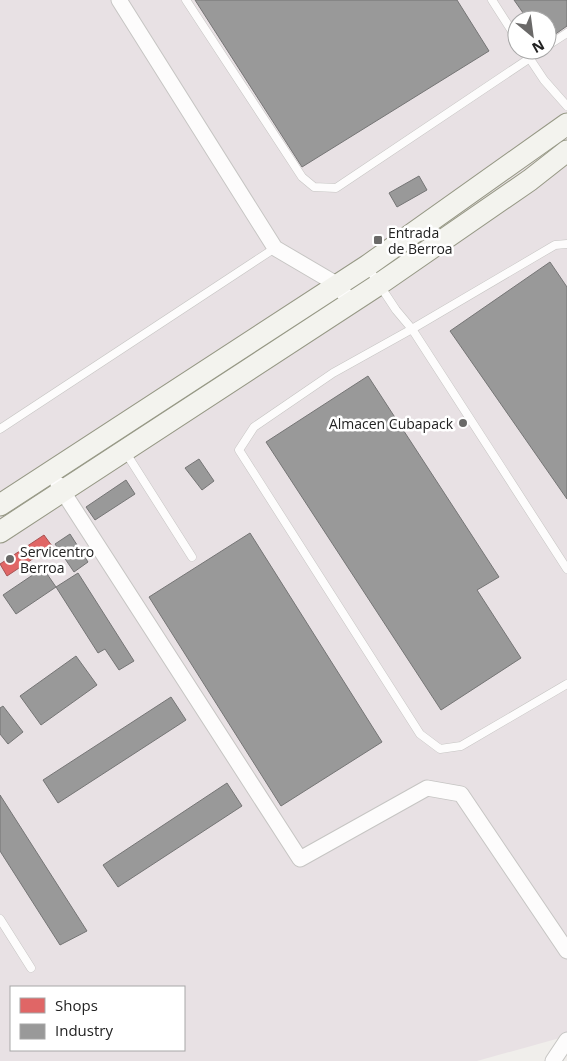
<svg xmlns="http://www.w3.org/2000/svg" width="567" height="1061" viewBox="0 0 567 1061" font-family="'Open Sans',sans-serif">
<rect width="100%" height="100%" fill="#f0eeeb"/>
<path fill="#e8e1e4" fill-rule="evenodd" d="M0 0H567V1036L477 1061H0ZM517 20H547V50H517ZM11 987H184V1050H11Z"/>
<polygon fill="#e06666" stroke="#a75252" points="44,535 52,546 7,576 0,564"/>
<g fill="#999" stroke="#757575">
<polygon points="195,0 457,0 489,51 302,167"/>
<polygon points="514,0 567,0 567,26 547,40 547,20 528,20"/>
<polygon points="419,176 427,190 397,207 389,193"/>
<polygon points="550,262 567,287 567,499 450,331"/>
<polygon points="368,376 499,577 477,590 521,658 441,710 266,442"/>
<polygon points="199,459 214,481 202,490 185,468"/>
<polygon points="126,480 135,494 95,520 86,507"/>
<polygon points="250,533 382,742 281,806 149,597"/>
<polygon points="70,534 88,562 74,572 55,544"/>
<polygon points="43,568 56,587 16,614 3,595"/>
<polygon points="78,573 134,661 119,670 105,649 98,653 56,587"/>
<polygon points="76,656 97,685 41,725 20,696"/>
<polygon points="171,697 186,720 58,803 43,780"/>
<polygon points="3,706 23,732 8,744 0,734 0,708"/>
<polygon points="227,783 242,806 118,887 103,865"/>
<polygon points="0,795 87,931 60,945 0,851"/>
</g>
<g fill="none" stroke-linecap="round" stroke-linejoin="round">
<defs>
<g id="lane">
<polyline points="186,0 302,177 314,187 336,188 542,50"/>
<polyline points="492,0 517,39"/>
<polyline points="547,46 567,33"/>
<polyline points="524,50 544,80 567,106"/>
<polyline points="567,244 555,245 412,329 333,373 254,427 239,450 420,734 440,749 461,746 567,684"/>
<polyline points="367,266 396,310 412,329 567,569"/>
<polyline points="0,429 275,248"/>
<polyline points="126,453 192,557"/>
<polyline points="0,919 31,968"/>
</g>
<g id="street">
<polyline points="119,0 275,248 338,285 350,302"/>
<polyline points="58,484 300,859 427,788 461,794 567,951"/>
<polyline points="553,1061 567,1040"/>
</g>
<g id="secondary">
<polyline points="0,505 367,266 567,124"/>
<polyline points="0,532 378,285 530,180 567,151"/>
</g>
</defs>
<use href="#lane" stroke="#c6c5c3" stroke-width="9"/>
<use href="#street" stroke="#c6c5c3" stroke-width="17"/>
<use href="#secondary" stroke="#969885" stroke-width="23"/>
<use href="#lane" stroke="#fdfcfc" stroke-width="8"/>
<use href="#street" stroke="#fdfcfc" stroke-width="15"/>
<use href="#secondary" stroke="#f3f3ee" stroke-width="21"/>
</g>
<g fill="#6a6968" stroke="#fff" stroke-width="2">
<rect x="373" y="235" width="10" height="10" rx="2.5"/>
<circle cx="463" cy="423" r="5"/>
<circle cx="10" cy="559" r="5"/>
</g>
<g text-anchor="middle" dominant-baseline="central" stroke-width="5" stroke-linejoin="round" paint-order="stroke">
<g font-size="14" fill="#222" stroke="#fff" text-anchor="start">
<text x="388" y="232">Entrada<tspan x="388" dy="16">de Berroa</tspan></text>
<text x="453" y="423" text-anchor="end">Almacen Cubapack</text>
<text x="20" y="551">Servicentro<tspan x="20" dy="16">Berroa</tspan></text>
</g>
</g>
<rect x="10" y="986" width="175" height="65" fill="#ffffff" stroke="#a7a7a7"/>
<rect x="20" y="998" width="25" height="15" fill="#e06666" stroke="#a7a7a7"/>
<text x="55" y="1011" font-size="15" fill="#222222">Shops</text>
<rect x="20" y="1024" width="25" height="15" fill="#999999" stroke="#a7a7a7"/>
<text x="55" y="1036" font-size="15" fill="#222222">Industry</text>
<g transform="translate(532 35) rotate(151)"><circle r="24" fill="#ffffff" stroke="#a7a7a7"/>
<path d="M0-4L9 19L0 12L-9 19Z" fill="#6a6968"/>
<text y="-8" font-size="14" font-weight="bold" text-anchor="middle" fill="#222222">N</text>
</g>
</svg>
